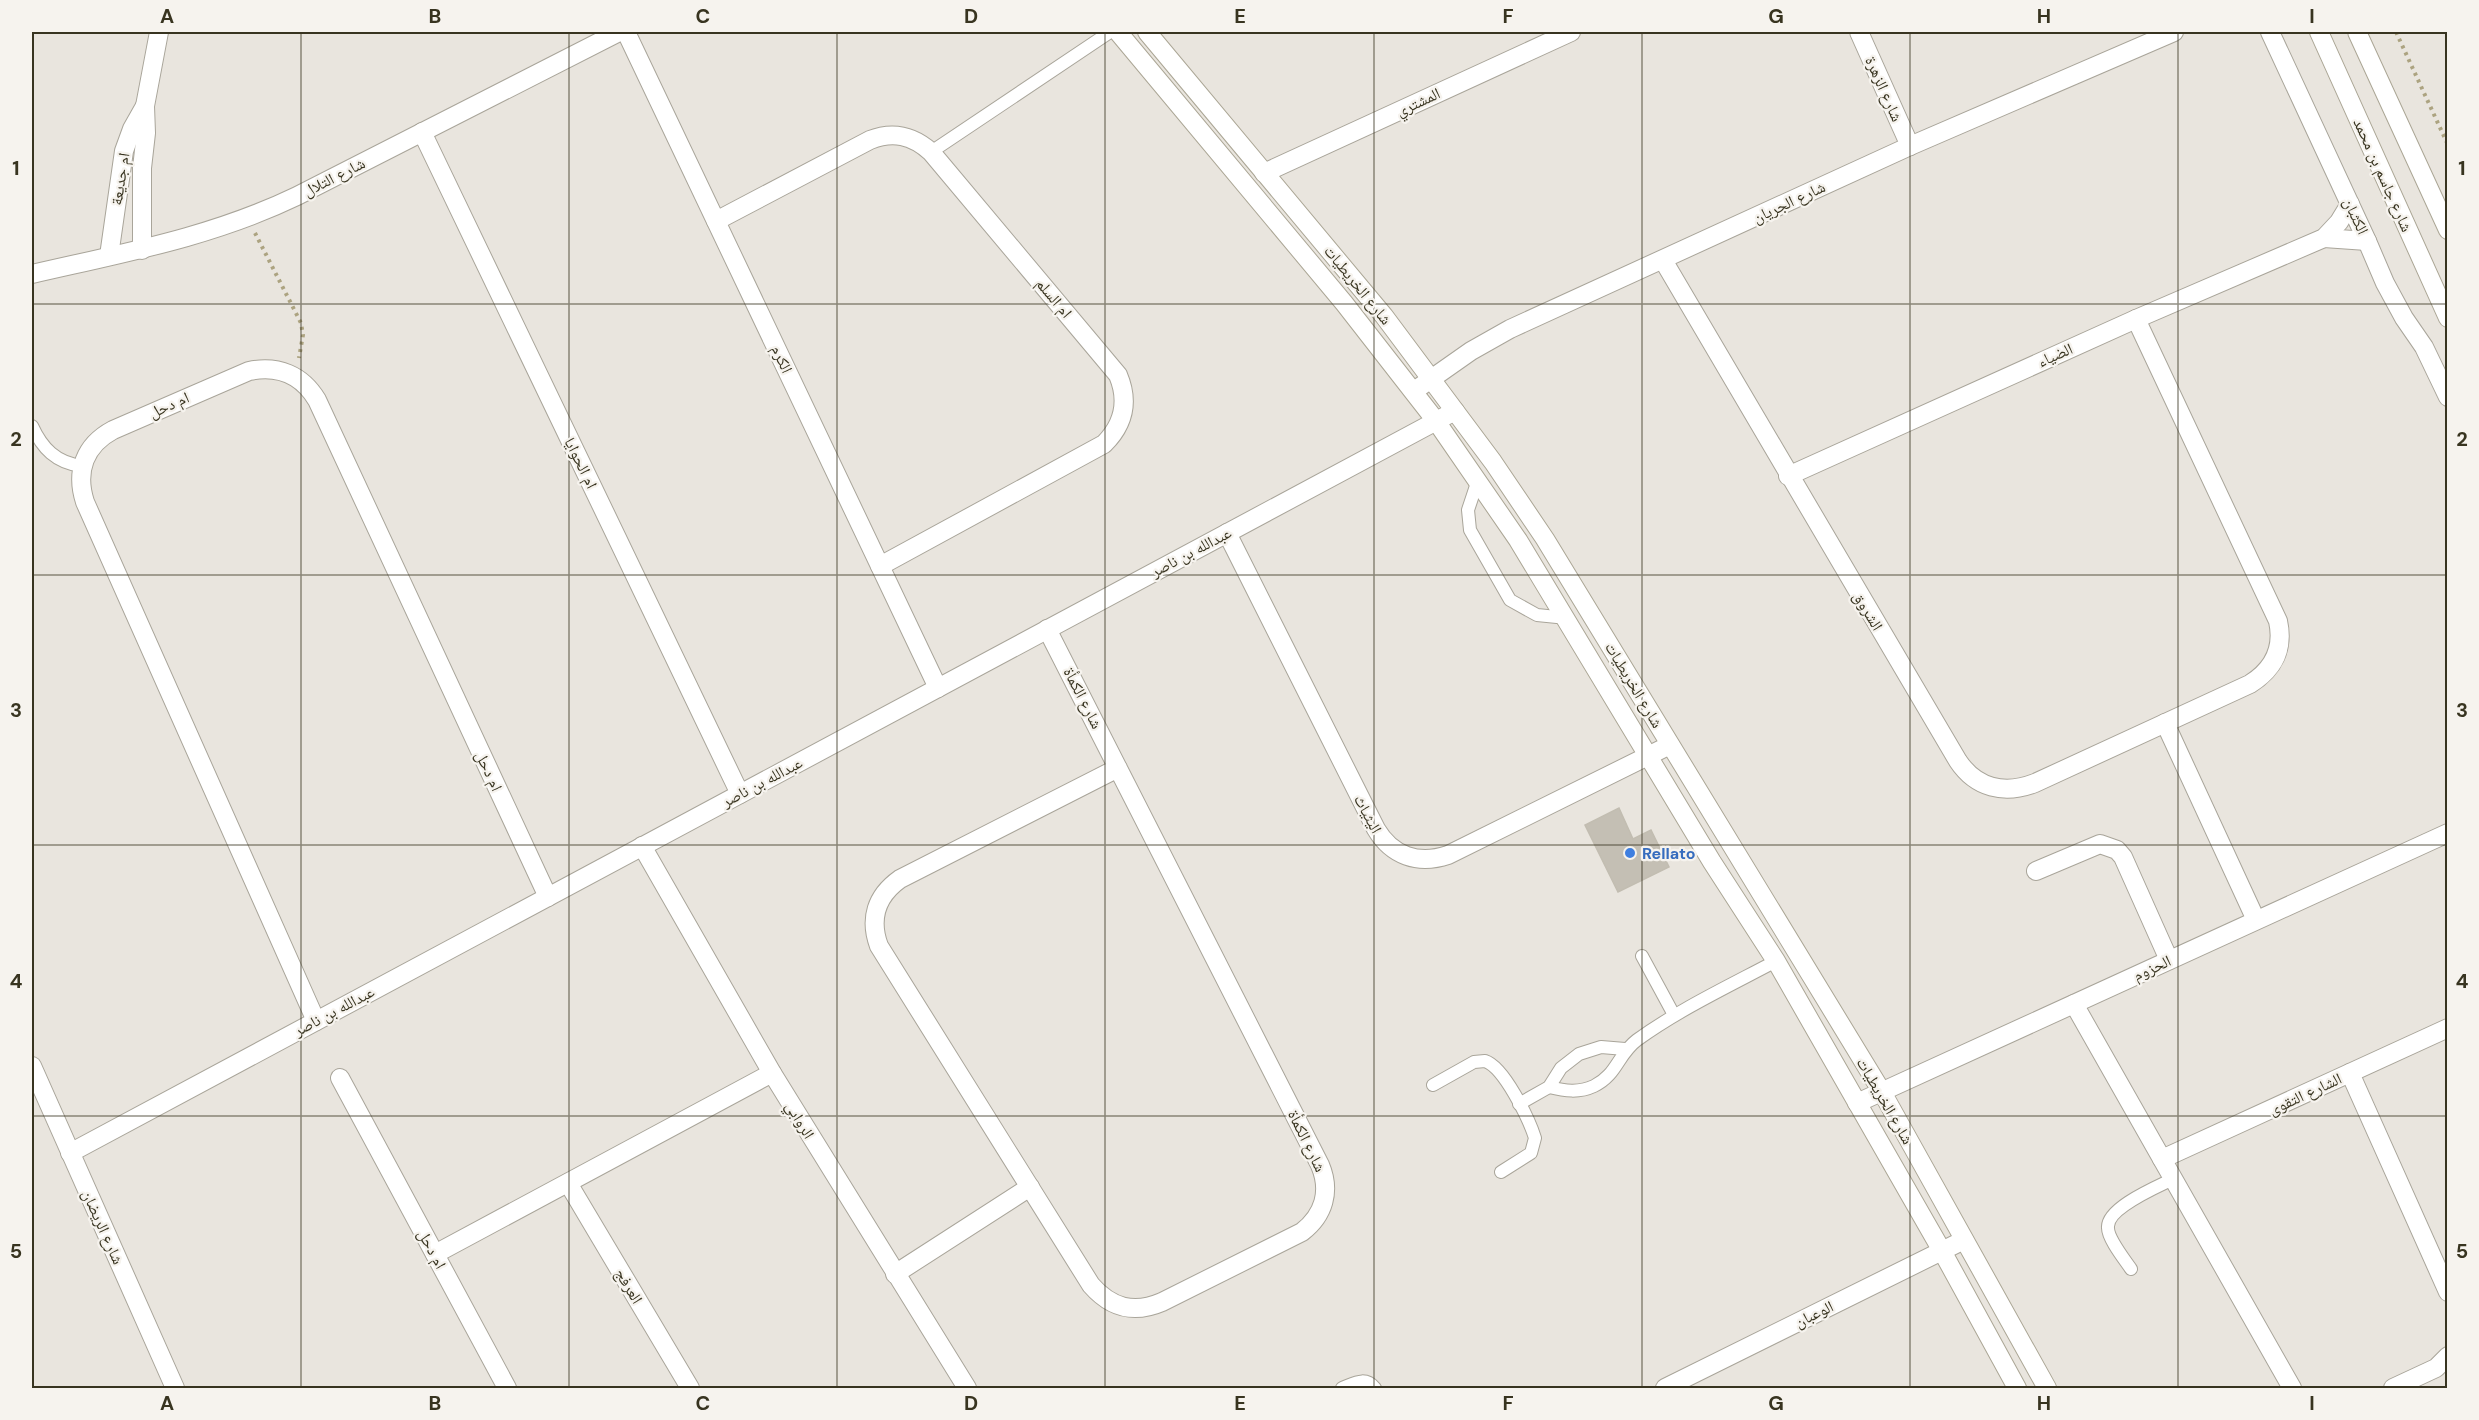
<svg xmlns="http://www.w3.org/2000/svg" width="2479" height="1420" viewBox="0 0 2479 1420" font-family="'DM Sans','Noto Naskh Arabic',sans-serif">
<rect width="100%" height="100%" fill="#e9e5de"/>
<polygon fill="#c4bfb4" stroke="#c2bdb1" stroke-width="1.5" points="1619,808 1633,839 1651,830 1669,867 1618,892 1585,825"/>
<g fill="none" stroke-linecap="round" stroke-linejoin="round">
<defs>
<g id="lane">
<polyline points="931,152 1110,32"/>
<path d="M32 426C42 448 56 463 82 466"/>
<polyline points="1478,480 1468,510 1470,530 1510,600 1537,615 1567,618"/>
<polyline points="1642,956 1674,1015"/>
<path d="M1433 1085 1474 1062 1485 1061C1504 1067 1529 1119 1535 1138L1531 1153 1501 1172"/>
<path d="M1549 1087C1565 1091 1579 1093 1594 1086 1617 1075 1618 1054 1637 1040 1680 1009 1729 986 1776 961"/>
<polyline points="1519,1104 1549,1087 1561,1068 1579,1054 1601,1047 1625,1049"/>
<path d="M2131 1269C2125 1260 2108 1239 2108 1228 2106 1208 2157 1187 2173 1179"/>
<path d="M1342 1388C1355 1383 1365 1376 1375 1388"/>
</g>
<g id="street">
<polyline points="626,32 938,688"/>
<polyline points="1859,32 1910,146"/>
<polyline points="2270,32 2367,241 2385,283 2404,318 2424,347 2448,397"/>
<polyline points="422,132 740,794"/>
<polyline points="1264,173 1571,32"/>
<path d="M716 221 870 140C893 131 912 135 931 152L1118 375C1129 401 1124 424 1104 444L880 566"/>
<polyline points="2324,238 2367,241"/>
<polyline points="142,250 142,168 146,133 145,106 159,32"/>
<polyline points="109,256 124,151 132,129 145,106"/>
<path d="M1663 260 1958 761C1976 788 2004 795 2035 783L2250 684C2274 669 2284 648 2278 621L2136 319"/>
<path d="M32 274C123 253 212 237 297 196L619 32"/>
<polyline points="1414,391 1471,351 1510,329 1910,146 2174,32"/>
<polyline points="1788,476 2136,319 2324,238 2339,222 2350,204"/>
<path d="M1227 533 1376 829C1392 856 1418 865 1448 855L1670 745"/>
<path d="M1047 629 1320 1165C1331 1191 1324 1215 1302 1232L1162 1302C1134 1314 1111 1308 1091 1285L879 946C869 919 876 896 900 879L1118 768"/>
<polyline points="2165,723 2256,920"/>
<polyline points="642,846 772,1073 967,1388"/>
<polyline points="2036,871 2100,844 2117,850 2123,857 2169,960"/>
<polyline points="2074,1004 2292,1388"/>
<path d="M316 1021 85 502C75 471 85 445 113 430L249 371C278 365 302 375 317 400L548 897"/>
<polyline points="32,1066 175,1388"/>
<polyline points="2350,1073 2448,1292"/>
<polyline points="340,1078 507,1388"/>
<polyline points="1857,1103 2448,833"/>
<polyline points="70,1153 1455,411"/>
<polyline points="2162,1159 2448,1028"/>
<polyline points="568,1183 690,1388"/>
<polyline points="435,1254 772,1073"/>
<polyline points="895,1274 1030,1187"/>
<polyline points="1665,1388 1964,1240"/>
<polyline points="2393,1388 2436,1368 2448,1356"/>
</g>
<g id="secondary">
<polyline points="1118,32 1344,303 1436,421 1518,540 1712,862 1776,961 1942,1251 2017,1388"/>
<polyline points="1147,32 1384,316 1493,462 1545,539 1882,1092 2047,1388"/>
<polyline points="2319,32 2448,318"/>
<polyline points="2357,32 2448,230"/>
</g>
</defs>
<use href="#lane" stroke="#a9a59a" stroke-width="14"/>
<use href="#street" stroke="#a9a59a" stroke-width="20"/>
<use href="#secondary" stroke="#aba695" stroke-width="20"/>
<g stroke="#aca380" stroke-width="4" stroke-dasharray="3 4.5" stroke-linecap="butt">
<polyline points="2396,32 2448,145"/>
<polyline points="255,233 301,323 303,335 299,358"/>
</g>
<use href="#lane" stroke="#fff" stroke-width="12"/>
<use href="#street" stroke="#fff" stroke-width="18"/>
<use href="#secondary" stroke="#fff" stroke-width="18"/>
</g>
<path fill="none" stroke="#383420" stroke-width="1.5" stroke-opacity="0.55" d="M301 32V1388M569 32V1388M837 32V1388M1105 32V1388M1374 32V1388M1642 32V1388M1910 32V1388M2178 32V1388M32 304H2448M32 575H2448M32 845H2448M32 1116H2448"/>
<circle fill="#3f7fe0" stroke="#f6f3ee" stroke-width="2" cx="1630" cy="853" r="6"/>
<g text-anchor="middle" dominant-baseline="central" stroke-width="4.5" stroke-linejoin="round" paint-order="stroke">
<g font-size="16" fill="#383420" stroke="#f6f3ee">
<text transform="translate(1884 89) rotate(66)">شارع الزهرة</text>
<text transform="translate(1418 102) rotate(-25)">المشتري</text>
<text transform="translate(2383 175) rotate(66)">شارع جاسم بن محمد</text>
<text transform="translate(334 177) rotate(-27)">شارع التلال</text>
<text transform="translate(120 179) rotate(-81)">ام جديعة</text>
<text transform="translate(1789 202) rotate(-25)">شارع الجريان</text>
<text transform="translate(2356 216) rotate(65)">الكثبان</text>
<text transform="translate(1358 285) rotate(51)">شارع الخريطيات</text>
<text transform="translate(1054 298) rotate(50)">ام السلم</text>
<text transform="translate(2055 355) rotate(-24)">الضياء</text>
<text transform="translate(782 359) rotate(65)">الكرم</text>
<text transform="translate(169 405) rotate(-24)">ام دحل</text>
<text transform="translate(581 463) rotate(64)">ام الحوايا</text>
<text transform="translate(1191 552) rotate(-28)">عبدالله بن ناصر</text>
<text transform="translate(1868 611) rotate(59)">الشروق</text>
<text transform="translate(1634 685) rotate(59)">شارع الخريطيات</text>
<text transform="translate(1083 698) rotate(63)">شارع الكمأة</text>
<text transform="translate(489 771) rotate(65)">ام دحل</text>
<text transform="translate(762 782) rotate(-28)">عبدالله بن ناصر</text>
<text transform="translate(1368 814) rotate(62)">اليثياث</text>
<text transform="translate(2152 968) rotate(-25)">الحزوم</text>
<text transform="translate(334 1011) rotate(-28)">عبدالله بن ناصر</text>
<text transform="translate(2305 1094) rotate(-25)">الشارع التقوى</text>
<text transform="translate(1885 1101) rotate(60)">شارع الخريطيات</text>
<text transform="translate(800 1120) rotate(59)">الروابي</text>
<text transform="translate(1307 1141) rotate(64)">شارع الكمأة</text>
<text transform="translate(103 1227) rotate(66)">شارع الريضان</text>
<text transform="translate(432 1249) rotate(62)">ام دحل</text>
<text transform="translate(629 1286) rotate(59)">العرفج</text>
<text transform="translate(1814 1314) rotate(-26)">الوعبان</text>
</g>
<g font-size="16" font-weight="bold" fill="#366cbe" stroke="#f6f3ee" text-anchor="start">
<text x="1642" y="853">Rellato</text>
</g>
</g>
<rect width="2479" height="1420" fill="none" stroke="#f6f3ee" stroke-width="66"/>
<rect x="33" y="33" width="2413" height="1354" fill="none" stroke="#383420" stroke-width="2"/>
<g font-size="20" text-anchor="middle" font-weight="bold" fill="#383420">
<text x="167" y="23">A</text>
<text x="435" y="23">B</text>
<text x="703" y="23">C</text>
<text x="971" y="23">D</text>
<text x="1240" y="23">E</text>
<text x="1508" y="23">F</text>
<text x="1776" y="23">G</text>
<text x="2044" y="23">H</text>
<text x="2312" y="23">I</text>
<text x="16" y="175">1</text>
<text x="2462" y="175">1</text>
<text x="16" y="446">2</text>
<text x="2462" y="446">2</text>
<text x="16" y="717">3</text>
<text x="2462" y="717">3</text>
<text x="16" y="988">4</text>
<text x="2462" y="988">4</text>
<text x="16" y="1258">5</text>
<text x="2462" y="1258">5</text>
<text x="167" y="1410">A</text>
<text x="435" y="1410">B</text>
<text x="703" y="1410">C</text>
<text x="971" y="1410">D</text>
<text x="1240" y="1410">E</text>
<text x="1508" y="1410">F</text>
<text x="1776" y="1410">G</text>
<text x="2044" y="1410">H</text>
<text x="2312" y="1410">I</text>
</g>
</svg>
